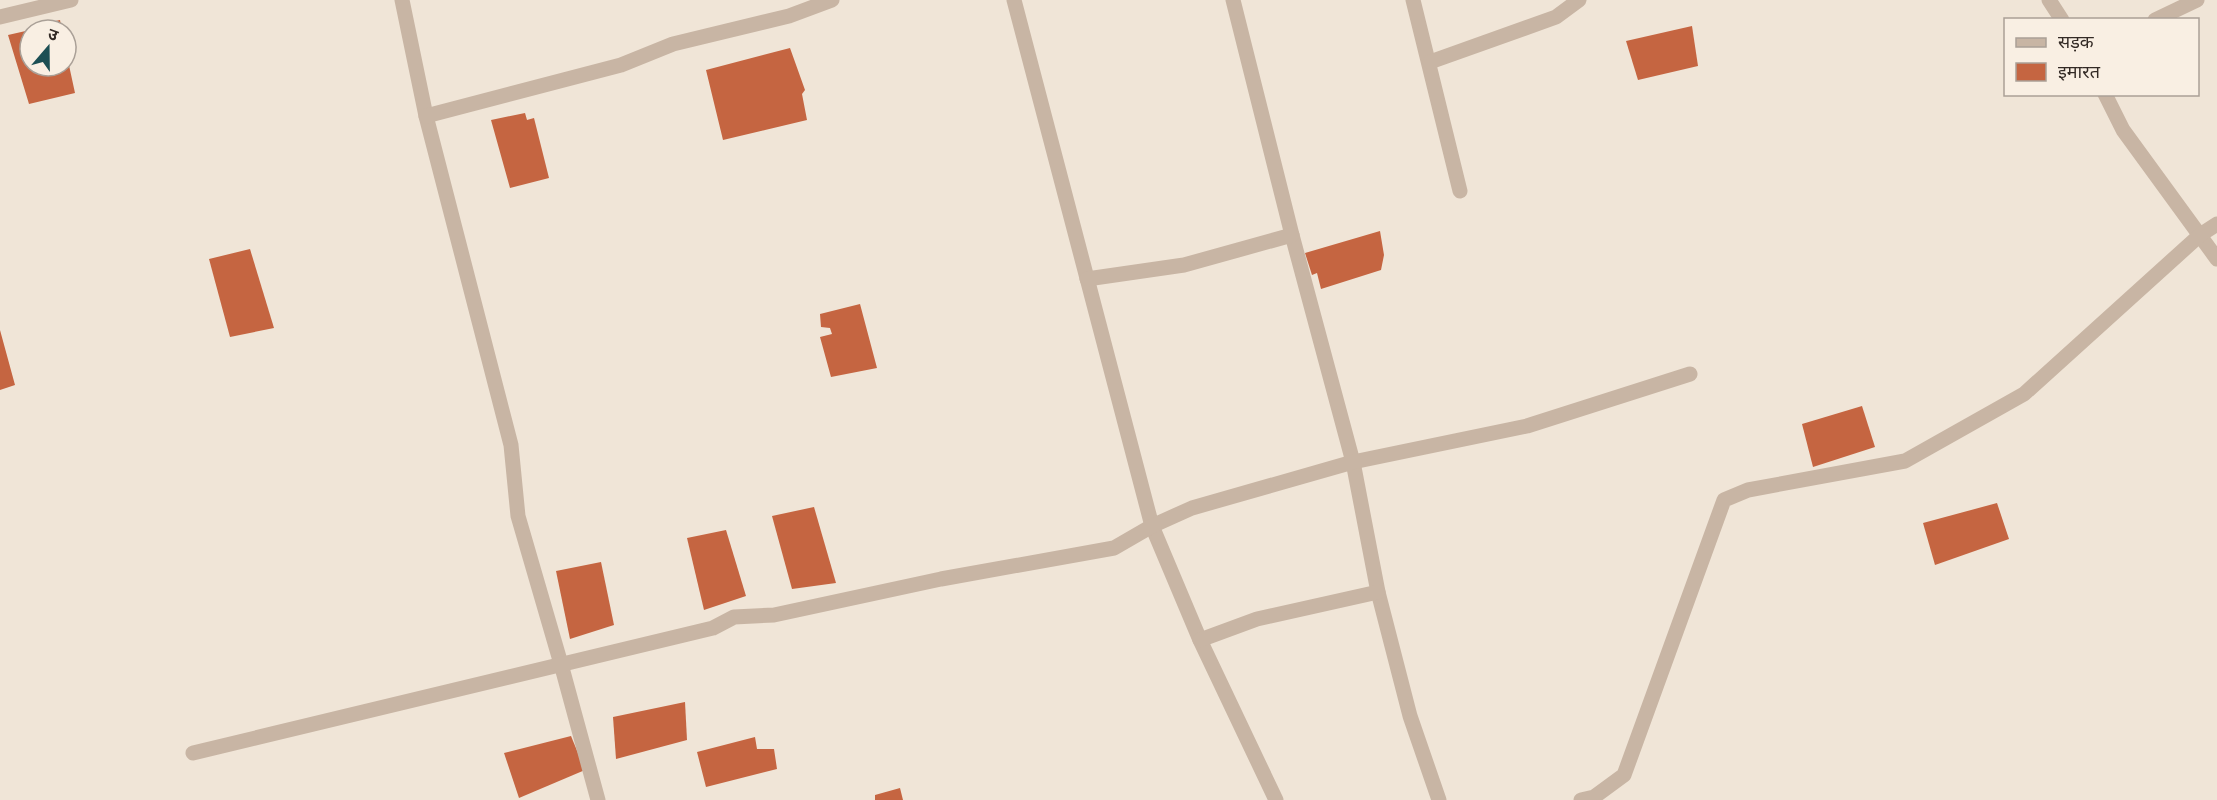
<svg xmlns="http://www.w3.org/2000/svg" width="2217" height="800" viewBox="0 0 2217 800" font-family="Jost,'Noto Sans Devanagari',sans-serif">
<rect width="100%" height="100%" fill="#f0e5d7"/>
<g fill="#c56541">
<polygon points="60,20 62,30 36,30 37,25"/>
<polygon points="1692,26 1698,66 1638,80 1626,41"/>
<polygon points="30,30 30,66 66,66 67,56 75,93 29,104 8,35"/>
<polygon points="790,48 805,90 802,94 807,120 723,140 706,70"/>
<polygon points="525,113 527,120 534,118 549,178 510,188 491,120"/>
<polygon points="1380,231 1384,255 1381,270 1321,289 1317,273 1312,275 1305,253"/>
<polygon points="250,249 274,328 230,337 209,259"/>
<polygon points="860,304 877,368 831,377 820,337 832,334 830,328 821,327 820,314"/>
<polygon points="0,330 15,385 0,390"/>
<polygon points="1862,406 1875,447 1813,467 1802,424"/>
<polygon points="1997,503 2009,539 1935,565 1923,523"/>
<polygon points="814,507 836,583 792,589 772,516"/>
<polygon points="726,530 746,596 704,610 687,538"/>
<polygon points="601,562 614,625 570,639 556,571"/>
<polygon points="685,702 687,740 616,759 613,717"/>
<polygon points="571,736 585,770 519,798 504,753"/>
<polygon points="755,737 757,749 774,749 777,769 706,787 697,752"/>
<polygon points="900,788 903,800 875,800 875,795"/>
</g>
<g fill="none" stroke-linecap="round" stroke-linejoin="round">
<g stroke="#c8b5a4" stroke-width="15">
<polyline points="402,0 426,116 511,445 518,516 561,664 598,800"/>
<polyline points="1014,0 1152,526 1200,640 1276,800"/>
<polyline points="1233,0 1292,235 1353,462 1378,592 1410,716 1439,800"/>
<polyline points="1413,0 1460,191"/>
<polyline points="2049,0 2062,20"/>
<polyline points="0,17 71,0"/>
<polyline points="2155,20 2197,0"/>
<polyline points="1430,62 1556,17 1579,0"/>
<polyline points="2105,94 2123,130 2217,259"/>
<polyline points="426,116 621,65 673,44 789,16 832,0"/>
<polyline points="1087,279 1184,265 1292,235"/>
<polyline points="1200,640 1257,619 1378,592"/>
<polyline points="193,753 713,628 734,617 774,615 941,579 1114,548 1152,526 1192,508 1353,462 1527,426 1690,374"/>
<polyline points="1581,800 1594,797 1624,775 1724,500 1748,490 1905,461 2024,394 2200,235 2217,224"/>
</g>
</g>
<rect x="2004" y="18" width="195" height="78" fill="#f9efe3" stroke="#aaa097" stroke-width="1.5"/>
<rect x="2016" y="38" width="30" height="9" fill="#c8b5a4" stroke="#aaa097" stroke-width="1.5"/>
<text x="2058" y="48" font-size="18" fill="#332a25">सड़क</text>
<rect x="2016" y="63" width="30" height="18" fill="#c56541" stroke="#aaa097" stroke-width="1.5"/>
<text x="2058" y="78" font-size="18" fill="#332a25">इमारत</text>
<g transform="translate(48 48) rotate(20)"><circle r="28" fill="#f9efe3" stroke="#aaa097" stroke-width="1.5"/>
<path d="M0-4.5L10 22L0 15L-10 22Z" fill="#1c4f54"/>
<text y="-9" font-size="16" font-weight="bold" text-anchor="middle" fill="#332a25">उ</text>
</g>
</svg>
